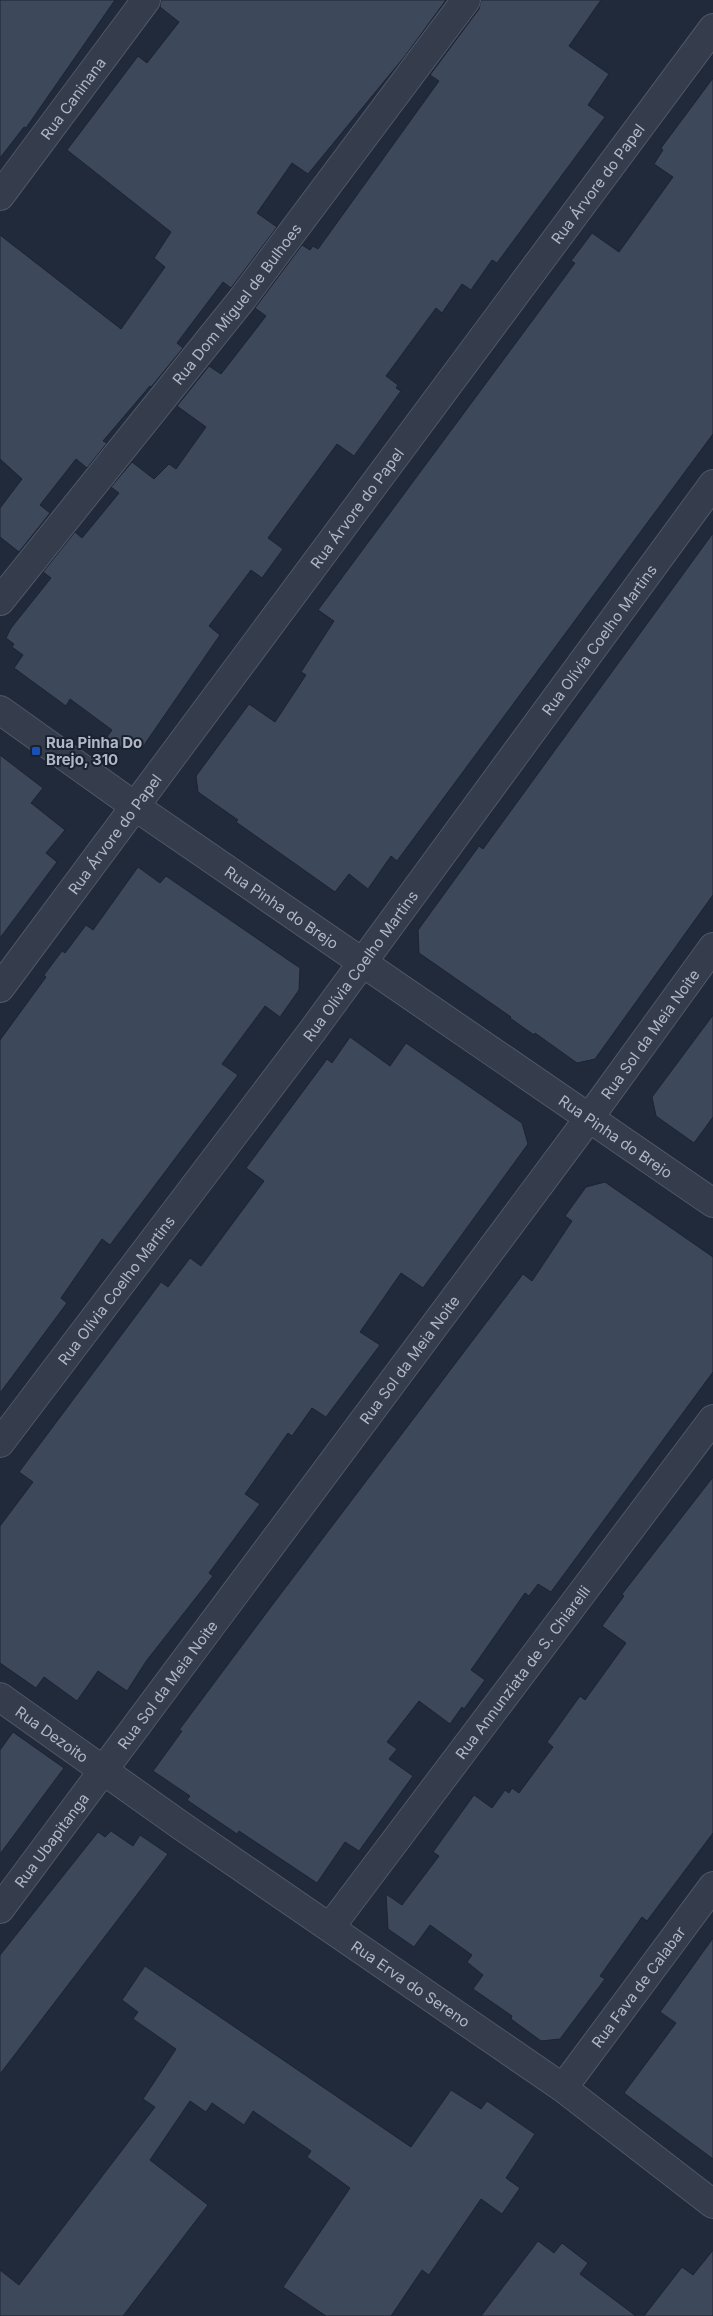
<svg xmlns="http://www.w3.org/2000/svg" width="713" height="2316" viewBox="0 0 713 2316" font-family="Inter,sans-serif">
<rect width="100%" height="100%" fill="#212a3b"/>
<g fill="#3d485b" stroke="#1c2432">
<polygon points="0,0 115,0 26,128 24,127 0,158"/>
<polygon points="161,0 446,0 405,56 308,174 292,163 257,213 277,227 231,288 223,282 177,343 183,348 151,387 150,386 103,441 107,443 87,468 76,459 40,505 50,513 19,552 0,537 0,508 22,479 0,459 0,235 121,329 165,267 154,258 171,232 67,150 138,56 147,63 179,22 160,7"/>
<polygon points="481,0 601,0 569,46 609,74 588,105 605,117 497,263 492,260 471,290 462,284 442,313 436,308 386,376 398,385 396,388 401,391 354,456 337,444 268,538 283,549 262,578 251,570 209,626 220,635 142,748 124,749 107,737 112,730 70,699 66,706 14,668 23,655 12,647 14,644 6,638 11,628 51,578 43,572 75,532 82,538 119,493 111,487 132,462 154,479 169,464 176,469 206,427 177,406 209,366 221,374 266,316 255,308 302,245 310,250 313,246 318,249 439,81 430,75 479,9"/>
<polygon points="713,78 713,434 397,861 391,856 368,889 349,874 335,892 236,822 238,820 198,792 196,776 249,704 275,722 306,675 301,672 334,621 318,610 575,263 571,261 592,233 619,252 673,177 654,164 663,150 661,148"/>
<polygon points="713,533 713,895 595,1059 577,1063 535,1033 534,1035 510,1018 511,1017 419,953 418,930 479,846 483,849"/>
<polygon points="0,755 43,788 31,803 65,830 46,853 57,862 0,938"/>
<polygon points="138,867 160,883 166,876 300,968 299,990 280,1017 265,1006 222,1064 238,1075 110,1245 102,1239 61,1298 67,1303 0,1393 0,1040 46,977 44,975 62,951 65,953 86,925 93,930"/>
<polygon points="713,1015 713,1117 694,1143 656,1116 652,1097"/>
<polygon points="350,1037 390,1066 406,1043 522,1123 528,1144 423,1288 401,1273 360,1332 380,1345 326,1417 312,1408 292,1436 288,1433 245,1494 260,1504 209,1573 213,1576 147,1660 127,1691 98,1671 77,1701 44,1677 36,1688 0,1663 0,1526 33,1482 19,1472 161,1282 168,1287 190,1258 201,1266 264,1181 246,1168 327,1059 332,1063"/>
<polygon points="605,1182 713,1257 713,1372 551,1592 538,1584 529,1596 525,1593 471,1670 485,1680 464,1709 462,1707 450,1724 419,1701 387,1742 397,1749 389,1759 413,1776 359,1851 345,1842 317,1883 239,1831 237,1834 187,1800 190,1796 153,1771 182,1731 179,1730 273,1604 523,1274 532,1281 572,1221 565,1216 586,1187"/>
<polygon points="713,1477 713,1833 647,1921 642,1917 600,1976 605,1979 560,2039 541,2041 511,2019 512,2016 473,1989 483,1975 467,1962 472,1955 430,1925 414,1947 388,1929 386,1894 402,1905 439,1856 433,1852 474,1795 492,1808 505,1790 509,1793 512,1788 519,1793 553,1747 547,1742 580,1696 585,1700 626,1643 602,1626 624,1596 622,1594"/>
<polygon points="13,1732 64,1768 0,1854 0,1750"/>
<polygon points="111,1831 133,1846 140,1835 168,1854 0,2074 0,1955 98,1832 105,1837"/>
<polygon points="713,1938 713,2159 624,2093 676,2023 660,2012"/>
<polygon points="145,1966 411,2147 451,2090 481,2109 487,2101 535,2134 506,2178 520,2188 502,2214 481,2199 429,2275 422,2270 391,2316 326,2316 283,2287 350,2188 307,2157 311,2151 253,2111 244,2125 212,2103 206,2112 190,2101 150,2160 208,2205 123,2316 0,2316 0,2270 19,2285 155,2107 143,2099 176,2049 133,2019 138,2012 122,2000"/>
<polygon points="538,2241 554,2253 562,2243 588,2263 580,2274 636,2316 481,2316"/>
<polygon points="713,2250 713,2316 644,2316 682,2267 693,2275"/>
</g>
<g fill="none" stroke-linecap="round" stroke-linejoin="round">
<defs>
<g id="minor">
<path id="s1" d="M0 196 146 0"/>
<path id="s2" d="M0 601 243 298 466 0"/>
<path id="s3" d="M0 710 136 807 713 1203"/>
<path id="s4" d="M0 988 713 28"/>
<path id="s5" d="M0 1443 313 1030 713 484"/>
<path id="s6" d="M0 1697 183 1827 563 2088 713 2204"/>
<path id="s7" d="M0 1909 589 1118 713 947"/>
<path id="s8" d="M331 1926 713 1419"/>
<path id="s9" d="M563 2088 713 1886"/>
</g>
</defs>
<use href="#minor" stroke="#505766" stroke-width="30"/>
<use href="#minor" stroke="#353c4b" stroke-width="28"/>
</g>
<rect fill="#1a4fb4" stroke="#1a2230" stroke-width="2" x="31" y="746" width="10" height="10" rx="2.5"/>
<g text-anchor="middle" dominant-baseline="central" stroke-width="4" stroke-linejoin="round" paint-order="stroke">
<g font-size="15" fill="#b0b7c7" stroke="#1a2230">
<text stroke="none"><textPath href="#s1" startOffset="122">Rua Caninana</textPath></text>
<text stroke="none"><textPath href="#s4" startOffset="1002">Rua Árvore do Papel</textPath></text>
<text stroke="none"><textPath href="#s2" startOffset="380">Rua Dom Miguel de Bulhoes</textPath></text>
<text stroke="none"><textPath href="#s4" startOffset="598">Rua Árvore do Papel</textPath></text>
<text stroke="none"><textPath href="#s5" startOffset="1002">Rua Olívia Coelho Martins</textPath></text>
<text stroke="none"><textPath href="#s4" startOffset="192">Rua Árvore do Papel</textPath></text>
<text stroke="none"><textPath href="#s3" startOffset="344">Rua Pinha do Brejo</textPath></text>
<text stroke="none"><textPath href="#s5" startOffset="598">Rua Olívia Coelho Martins</textPath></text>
<text stroke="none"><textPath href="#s7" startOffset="1090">Rua Sol da Meia Noite</textPath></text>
<text stroke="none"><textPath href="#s3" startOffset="749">Rua Pinha do Brejo</textPath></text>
<text stroke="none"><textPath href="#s5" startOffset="192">Rua Olívia Coelho Martins</textPath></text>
<text stroke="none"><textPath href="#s7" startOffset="685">Rua Sol da Meia Noite</textPath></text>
<text stroke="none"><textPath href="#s8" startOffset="318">Rua Annunziata de S. Chiarelli</textPath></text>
<text stroke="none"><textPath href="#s7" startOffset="280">Rua Sol da Meia Noite</textPath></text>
<text stroke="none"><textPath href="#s6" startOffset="64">Rua Dezoito</textPath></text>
<text stroke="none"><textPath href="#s7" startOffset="86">Rua Ubapitanga</textPath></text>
<text stroke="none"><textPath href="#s6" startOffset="501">Rua Erva do Sereno</textPath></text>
<text stroke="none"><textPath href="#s9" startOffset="126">Rua Fava de Calabar</textPath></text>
</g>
<g font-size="15" font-weight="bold" fill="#b0b7c7" stroke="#1a2230" text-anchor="start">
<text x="46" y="742">Rua Pinha Do<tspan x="46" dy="17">Brejo, 310</tspan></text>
</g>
</g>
</svg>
